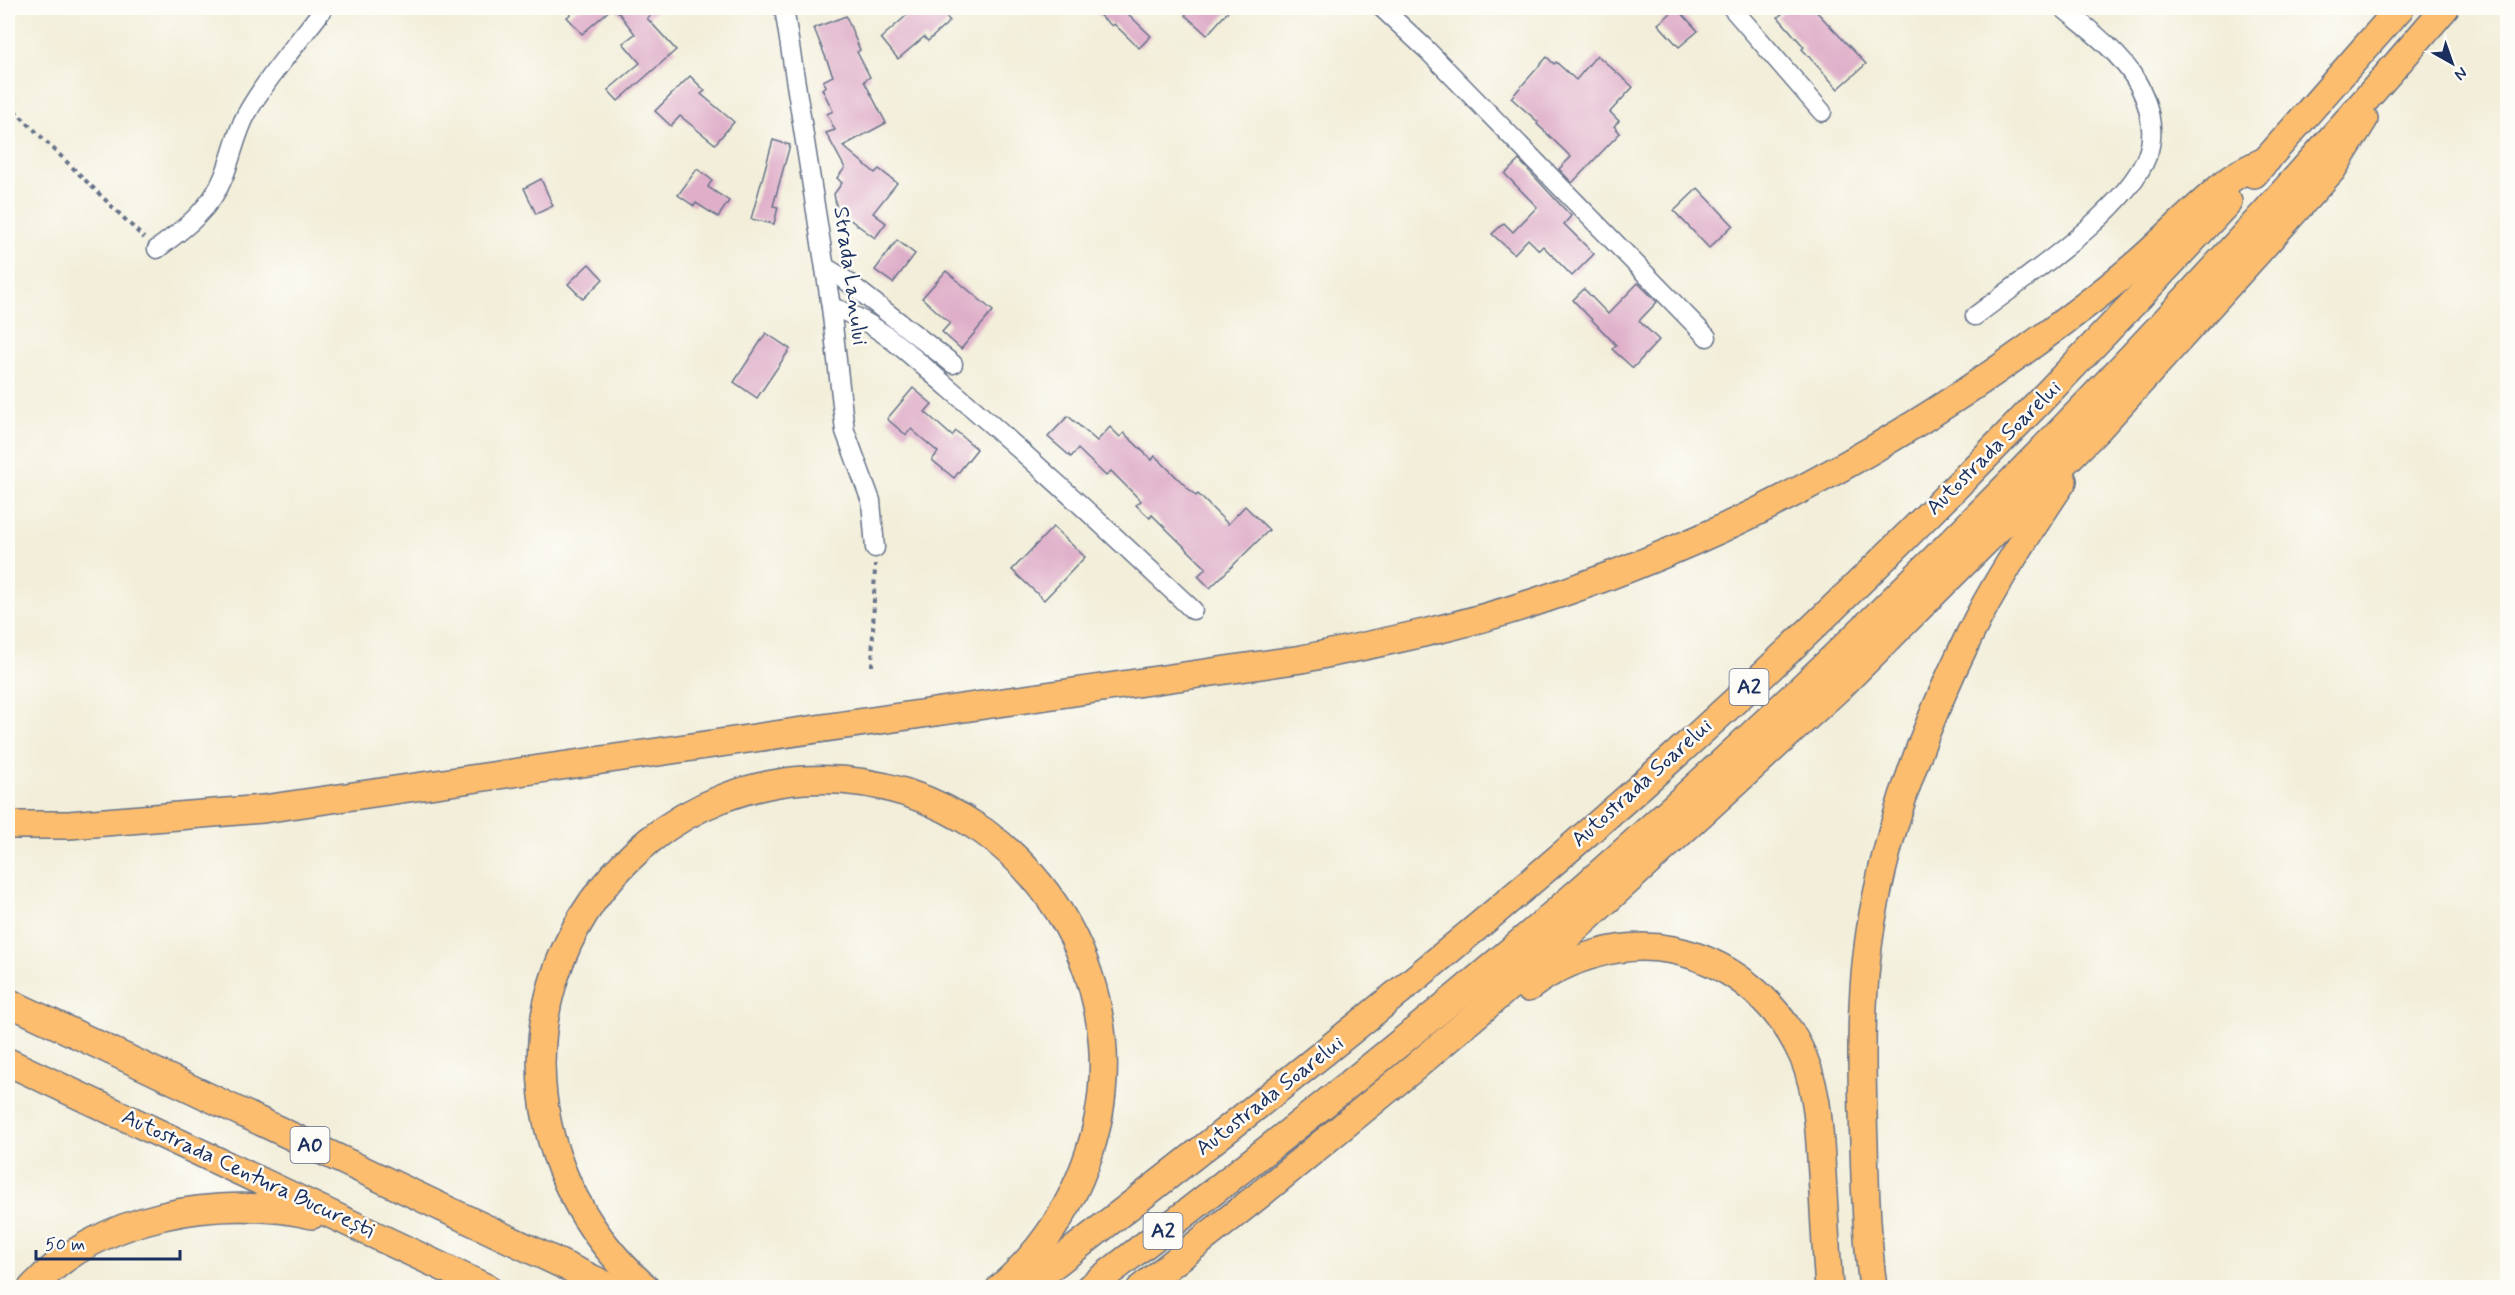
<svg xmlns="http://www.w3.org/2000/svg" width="2515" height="1295" viewBox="0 0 2515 1295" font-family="Mynerve,sans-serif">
<rect width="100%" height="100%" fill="#fdfcf7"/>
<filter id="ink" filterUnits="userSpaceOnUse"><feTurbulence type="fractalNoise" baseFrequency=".0167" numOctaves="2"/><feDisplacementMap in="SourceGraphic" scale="12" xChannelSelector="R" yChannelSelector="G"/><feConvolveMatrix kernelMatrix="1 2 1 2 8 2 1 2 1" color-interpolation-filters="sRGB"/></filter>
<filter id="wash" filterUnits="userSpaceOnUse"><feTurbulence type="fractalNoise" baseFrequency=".008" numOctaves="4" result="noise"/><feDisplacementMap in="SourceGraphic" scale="24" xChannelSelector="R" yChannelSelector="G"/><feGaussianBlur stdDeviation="1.35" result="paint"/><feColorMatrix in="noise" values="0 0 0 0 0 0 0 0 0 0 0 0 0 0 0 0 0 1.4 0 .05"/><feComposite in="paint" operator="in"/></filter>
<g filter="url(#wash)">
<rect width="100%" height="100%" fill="#f2eed9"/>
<g id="blocks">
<g fill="#dfafc9">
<polygon points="578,8 612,8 582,34 567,17"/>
<polygon points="615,8 660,8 647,18 676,50 618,101 608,90 640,63 623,43 635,34"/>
<polygon points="915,8 938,8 950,21 928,41 924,37 898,59 881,38"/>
<polygon points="1091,8 1128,8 1125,11 1151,36 1139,48 1114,24 1112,26"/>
<polygon points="1192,8 1231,8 1207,35 1185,15"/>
<polygon points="1677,8 1698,31 1679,47 1658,24"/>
<polygon points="1776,8 1813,8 1866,64 1838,89 1802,49 1804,47 1778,17 1782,14"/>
<polygon points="846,16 860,50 857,52 870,77 864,81 886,123 843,146 875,173 879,169 897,183 873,213 886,223 875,238 837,210 834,194 842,183 837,178 845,168 826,133 835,130 827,114 833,111 822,89 826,86 823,81 833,76 814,28"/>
<polygon points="1597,55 1633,87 1610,112 1619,121 1614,126 1620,133 1572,183 1559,169 1571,157 1537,124 1538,122 1511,98 1547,57 1554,64 1556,62 1576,80"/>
<polygon points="690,76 705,91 701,94 734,122 715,144 680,116 671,126 655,111"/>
<polygon points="773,140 790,145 773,206 778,207 774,224 751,219"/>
<polygon points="1519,160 1571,216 1564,224 1594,254 1572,276 1543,246 1539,250 1528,239 1514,254 1492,234 1504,223 1513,232 1537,207 1505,174"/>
<polygon points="697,169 712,180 708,187 729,201 718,217 696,203 694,206 678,195"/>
<polygon points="541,179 553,206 536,214 524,188"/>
<polygon points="1698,188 1733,225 1709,248 1674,211"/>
<polygon points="897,240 915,254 893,283 875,270"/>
<polygon points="589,264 603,279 583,299 568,284"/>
<polygon points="946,271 993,311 961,349 942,332 950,323 922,298"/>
<polygon points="1638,283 1657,302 1639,321 1659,340 1633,368 1612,349 1616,345 1573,300 1584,289 1608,314"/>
<polygon points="766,333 790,349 757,398 734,382"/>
<polygon points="913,388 932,404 925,412 952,436 956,431 977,449 954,478 932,460 938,452 911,429 906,435 887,419"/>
<polygon points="1068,416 1097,441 1110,427 1120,437 1124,433 1152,460 1155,456 1196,496 1198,494 1228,524 1245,506 1269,530 1210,588 1198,576 1206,568 1152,515 1150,518 1136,505 1141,501 1111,471 1106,476 1078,449 1071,457 1048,437"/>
<polygon points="1053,527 1085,557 1044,600 1012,570"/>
</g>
</g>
</g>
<g filter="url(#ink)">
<use href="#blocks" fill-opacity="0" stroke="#667289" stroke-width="1.5"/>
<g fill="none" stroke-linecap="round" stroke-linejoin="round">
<defs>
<g id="minor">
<polyline points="784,8 831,307 845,431 871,501 875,548"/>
<polyline points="1382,8 1426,49 1707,337"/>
<polyline points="1732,8 1822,112"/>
<path d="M157 249C184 229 211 209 224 176 232 156 236 134 246 115 267 77 298 43 324 8"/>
<polyline points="825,267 840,276 953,364"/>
<path d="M831 307C877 320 914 359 950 389 1034 460 1113 535 1193 610"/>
<path d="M1975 316C2022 280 2127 210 2147 156 2157 131 2148 99 2134 77 2117 50 2087 28 2063 8"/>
</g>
<g id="highway">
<polyline points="2254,174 2400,8"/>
<path d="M8 825H69L263 809 1302 659C1381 643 1461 627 1538 601 1712 544 1875 458 2024 351 2064 322 2105 292 2142 259 2171 233 2198 205 2228 181 2239 172 2254 166 2267 160"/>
<path d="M1528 988C1568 957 1622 940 1673 950 1726 961 1773 997 1798 1046 1819 1085 1819 1132 1822 1174 1824 1212 1826 1250 1829 1288"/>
<polyline points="8,1002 612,1288"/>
<polyline points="8,1062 487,1288"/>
<path d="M32 1288C98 1215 220 1194 312 1215"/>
<path d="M646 1288C507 1166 504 959 650 840 694 805 748 784 804 780 869 776 929 794 983 831 1045 875 1086 942 1099 1016 1117 1117 1077 1221 1000 1288"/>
<path d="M1024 1288C1244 1118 1462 947 1669 761 1865 585 2049 395 2228 202"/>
<path d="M1089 1288C1243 1170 1396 1050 1543 923 1866 642 2167 333 2445 8"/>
<polyline points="1141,1288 1258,1196 1414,1068 1560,943 1841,686 2099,428 2332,170 2364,119"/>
<path d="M1873 1288C1867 1240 1865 1191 1864 1143 1861 1064 1859 982 1875 904 1893 811 1927 721 1969 636 1995 582 2030 531 2063 481"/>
</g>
</defs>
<use href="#minor" stroke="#667289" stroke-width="21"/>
<use href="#highway" stroke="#667289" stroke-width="30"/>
<g stroke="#667289" stroke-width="4" stroke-dasharray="4.5 4.5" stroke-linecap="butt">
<polyline points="8,104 144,238"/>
<polyline points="872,666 875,564"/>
</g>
<use href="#minor" stroke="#fff" stroke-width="18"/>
<use href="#highway" stroke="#fcbd6e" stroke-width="27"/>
</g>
</g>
<g text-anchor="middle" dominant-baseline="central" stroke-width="5" stroke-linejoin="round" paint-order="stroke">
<g fill="#fdfcf7" stroke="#5f6c8c" stroke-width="1.5">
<rect x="1729.5" y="669" width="39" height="36" rx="4.5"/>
<rect x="290.5" y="1127" width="39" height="36" rx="4.5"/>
<rect x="1143.5" y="1213" width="39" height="36" rx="4.5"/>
</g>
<g font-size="21" font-weight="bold" fill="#1b2f5e">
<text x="1749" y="687">A2</text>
<text x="310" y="1145">A0</text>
<text x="1163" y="1231">A2</text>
</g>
<g font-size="22" fill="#1b2f5e" stroke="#fdfcf7">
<text transform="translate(850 276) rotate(82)">Strada Lanului</text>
<text transform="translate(1994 448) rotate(-45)">Autostrada Soarelui</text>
<text transform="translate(1642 783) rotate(-42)">Autostrada Soarelui</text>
<text transform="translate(1270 1096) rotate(-38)">Autostrada Soarelui</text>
<text transform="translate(248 1174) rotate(25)">Autostrada Centura București</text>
</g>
</g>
<rect width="2515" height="1295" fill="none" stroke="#fdfcf7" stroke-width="30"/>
<g transform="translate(2452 63) rotate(140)" stroke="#fdfcf7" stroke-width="4.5" paint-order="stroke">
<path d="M0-4.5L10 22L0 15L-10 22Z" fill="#1b2f5e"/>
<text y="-9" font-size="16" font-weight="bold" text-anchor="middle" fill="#1b2f5e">N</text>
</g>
<path d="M36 1250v9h144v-9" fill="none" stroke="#1b2f5e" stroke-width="3"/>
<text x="45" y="1250" font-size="18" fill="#1b2f5e" stroke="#fdfcf7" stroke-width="4.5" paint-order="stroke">50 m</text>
</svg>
